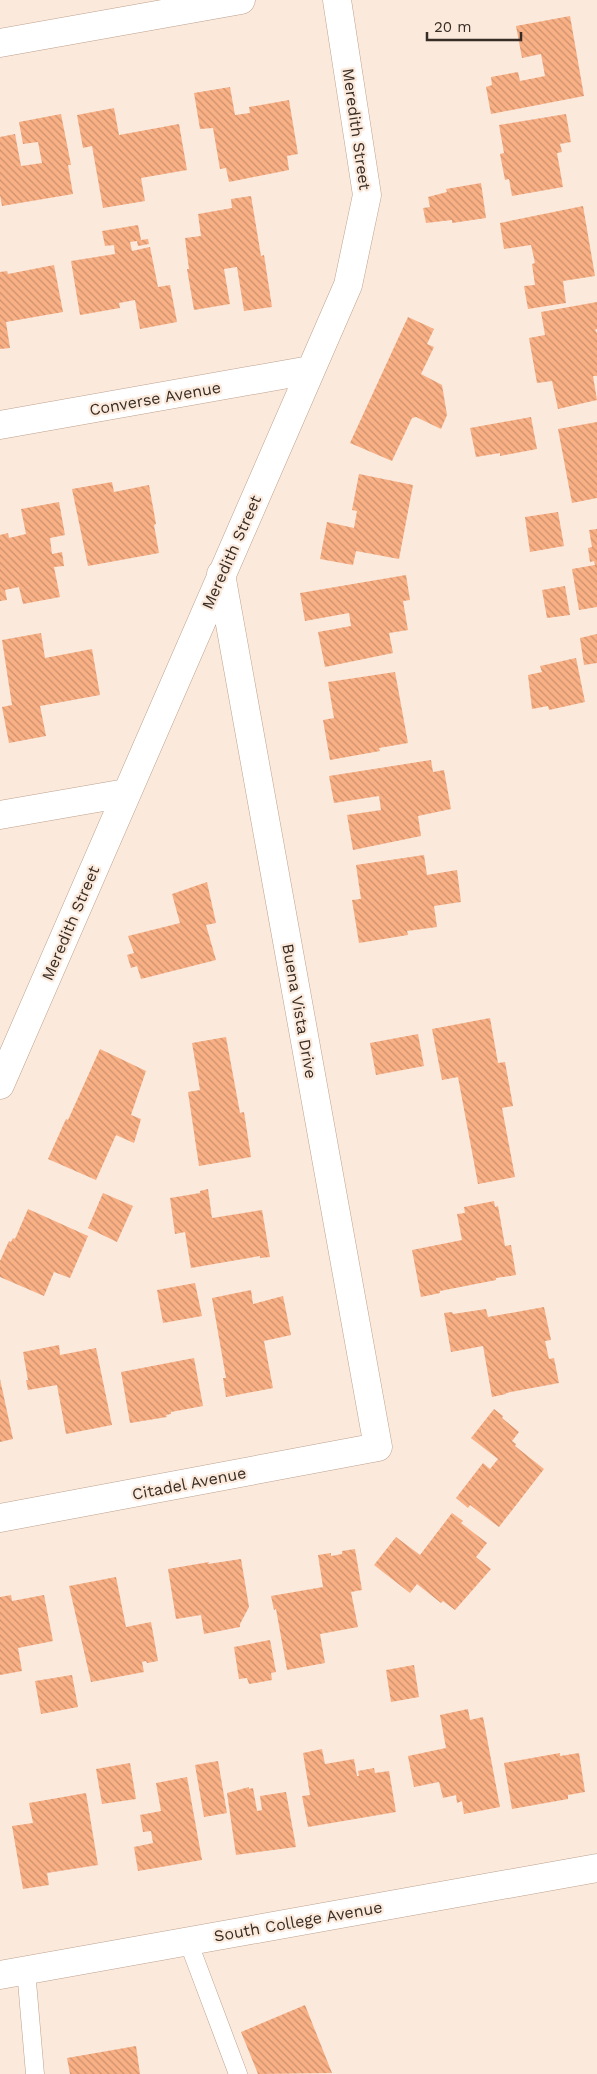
<svg xmlns="http://www.w3.org/2000/svg" width="597" height="2074" viewBox="0 0 597 2074" font-family="'Work Sans',sans-serif">
<style>
.building{fill:url(#building-back-hatch)}
.lines{fill:none;stroke-linecap:round;stroke-linejoin:round}
.lane-casing{stroke:#bda18c;stroke-width:19}
.street-casing{stroke:#bda18c;stroke-width:29}
.secondary-casing{stroke:#bda18c;stroke-width:29}
.lane{stroke:#fff;stroke-width:18}
.street{stroke:#fff;stroke-width:28}
.secondary{stroke:#fff;stroke-width:28}
.labels{text-anchor:middle;stroke-width:4.5;stroke-linejoin:round;paint-order:stroke}
.street-label{font-size:16px;fill:#382d24;stroke:#fbe9dc}
</style>
<defs>
<pattern id="building-back-hatch" width="6" height="6" patternUnits="userSpaceOnUse" patternTransform="scale(1.25)"><rect width="6" height="6" fill="#f9b085"/><path d="M-1 5l2 2M0 0l6 6M5-1l2 2" fill="none" stroke="#cb906d"/></pattern>
</defs>
<rect width="100%" height="100%" fill="#fbe9dc"/>
<!-- building -->
<path class="building" d="M570,16L584,96L491,114L486,87L492,85L491,77L518,72L520,81L545,76L541,54L522,58L516,26Z
M230,87L235,115L250,113L249,107L289,100L298,154L287,156L289,170L229,182L226,168L220,169L213,128L200,129L194,93Z
M114,108L119,135L179,124L187,170L141,178L145,201L103,208L92,146L83,148L77,115Z
M61,114L71,165H68L73,194L2,206L0,195V137L15,134L21,166L42,163L38,142L23,144L19,122Z
M566,114L571,142L560,144L562,152L557,153L563,187L512,196L509,179L505,180L500,154L504,153L499,125Z
M481,183L486,218L452,223V220L426,223L423,208L430,207L428,197L447,192L446,189Z
M251,196L261,256L264,255L272,307L244,311L237,267L224,269L230,304L194,310L187,269H189L185,238L201,236L198,214L232,208L231,199Z
M583,206L595,276L563,281L566,303L528,309L524,286L535,285L532,264L535,263L531,245L504,249L500,223Z
M138,225L141,240L148,239L149,244L138,246L137,241L130,242L132,251L150,247L158,287L170,285L177,322L140,329L135,300L119,303L120,308L80,315L71,261L115,254L114,245L105,246L102,231Z
M54,265L63,312L6,322L10,348L0,349V272L7,271L8,274Z
M597,302V329L595,330L597,333V376H593L597,400L558,409L552,381L537,383L529,338L545,335L541,312Z
M408,317L434,329L427,344L434,347L421,374L442,385L447,415L441,429L416,417L412,418L392,461L350,443Z
M531,417L537,449L500,456V453L476,457L470,428Z
M597,422V498L572,503L558,429Z
M359,474L413,485L399,559L356,551L353,565L320,559L327,522L354,528L357,511L352,510Z
M112,482L114,492L149,485L156,524L154,525L159,553L88,566L72,489Z
M59,502L65,535L50,538L52,554L62,552L64,566L54,567L60,597L23,604L19,587L5,590L7,600L0,601V535L8,533L9,538L26,534L21,509Z
M558,512L564,546L530,552L525,517Z
M597,529V607L579,610L572,569L595,565L594,561L590,562L588,548L592,547L589,530Z
M406,575L410,600L403,601L408,630L389,633L393,653L325,667L318,632L351,626L349,613L305,621L300,593Z
M565,586L570,615L547,618L542,590Z
M41,633L45,658L92,649L100,695L40,706L46,736L9,743L2,707L12,705L2,640Z
M597,634V663L584,665L580,638Z
M576,658L585,702L549,710L548,706L532,709L528,675L542,672L540,666Z
M395,672L408,743L379,748L380,751L330,760L323,720L334,718L328,682Z
M431,760L433,772L444,770L451,809L418,816L421,836L353,850L347,815L381,810L379,796L334,803L329,776Z
M424,855L427,875L457,870L461,902L434,906L437,927L407,931L408,935L359,943L352,900L361,899L356,865Z
M207,882L216,923L206,925L216,960L141,979L137,966L131,968L127,955L134,953L128,936L180,923L172,894Z
M490,1018L498,1063L505,1062L513,1106L502,1108L515,1177L478,1184L458,1077L442,1080L432,1029Z
M418,1034L424,1066L376,1075L370,1043Z
M226,1037L240,1113L244,1112L251,1157L199,1166L188,1092L200,1090L192,1043Z
M100,1049L146,1071L131,1115L141,1119L134,1143L116,1135L96,1180L48,1159L66,1119L68,1120Z
M208,1189L212,1218L262,1210L270,1257L260,1258V1256L191,1268L185,1232L175,1234L170,1198L200,1193V1191Z
M103,1193L133,1206L117,1242L88,1228Z
M494,1201L495,1207L498,1206L505,1246L511,1245L516,1275L496,1278V1280L440,1291V1293L421,1297L412,1250L462,1240L457,1214L465,1213L464,1207Z
M28,1209L88,1236L70,1278L54,1272L44,1296L0,1277V1261L9,1241L11,1242L13,1238L15,1239Z
M195,1283L202,1316L163,1323L157,1290Z
M251,1290L253,1304L283,1296L291,1335L264,1341L273,1388L226,1397L223,1378H226L212,1298Z
M544,1307L551,1340L545,1341L549,1359L554,1358L559,1383L506,1393V1394L492,1397L483,1346L451,1352L444,1313L452,1312L453,1314L486,1309L488,1317Z
M59,1345L60,1355L96,1348L112,1425L66,1434L57,1385L28,1390L26,1380H28L23,1352Z
M194,1358L203,1406L171,1412V1414L166,1415L167,1417L130,1423L121,1372Z
M0,1379L13,1439L0,1442Z
M494,1409L503,1416L502,1418L519,1432L512,1441L516,1444L515,1446L544,1469L499,1527L470,1505L468,1508L456,1498L483,1463L490,1469L498,1459L471,1438Z
M452,1513L463,1521L461,1523L487,1543L476,1557L491,1569L455,1610L443,1601L441,1603L417,1584L410,1593L374,1565L396,1537L420,1555Z
M355,1549L362,1590L351,1592L358,1627L320,1634L325,1663L287,1670L276,1609L274,1610L271,1596L323,1587L318,1555L331,1553V1556L342,1554V1551Z
M241,1559L249,1607L240,1624V1627L204,1634L201,1615L176,1619L168,1569L209,1562L208,1564Z
M116,1577L126,1627L151,1622L158,1661L147,1663L146,1661L142,1662L144,1672L91,1682L69,1586Z
M11,1595L12,1601L44,1595L53,1641L18,1648L22,1671L0,1675V1597Z
M270,1640L276,1672L271,1673L272,1680L249,1684L247,1678L239,1679L234,1647Z
M414,1665L419,1697L391,1702L386,1670Z
M72,1675L78,1707L41,1714L35,1681Z
M468,1709L470,1720L483,1717L500,1807L464,1814L462,1801L457,1803L456,1795L443,1798L439,1782L414,1787L408,1756L446,1748L440,1715Z
M322,1749L325,1764L354,1759L357,1776H359L358,1771L374,1768L375,1773L389,1771L396,1812L308,1827L302,1796L310,1795L303,1753Z
M560,1753V1756L579,1753L585,1792L568,1795V1799L512,1809L504,1763Z
M218,1761L227,1813L204,1817L195,1765Z
M130,1763L136,1799L102,1804L96,1769Z
M187,1777L202,1860L138,1871L134,1847L153,1843L151,1831L143,1832L140,1815L161,1811L156,1783Z
M249,1787V1789L253,1788L257,1811L262,1810L260,1796L286,1792L296,1847L236,1855L227,1793Z
M86,1793L98,1865L47,1873L49,1885L23,1889L12,1826L33,1823L29,1803Z
M305,2005L332,2073L258,2074L241,2032Z
M136,2046L140,2074H70L67,2058Z"/>
<g class="lines">
<!-- lane casing -->
<g class="lane-casing">
<path id="lane" d="M188,1941L238,2074
M26,1970L35,2074"/>
</g>
<!-- street casing -->
<g class="street-casing">
<path id="street" d="M0,43L241,0
M0,425L310,370
M0,815L126,793
M0,1085L348,285L367,195L337,0
M0,1518L378,1447L221,574"/>
</g>
<!-- secondary casing -->
<g class="secondary-casing">
<path id="secondary" d="M0,1975L597,1868"/>
</g>
<!-- lane -->
<use href="#lane" class="lane"/>
<!-- street -->
<use href="#street" class="street"/>
<!-- secondary -->
<use href="#secondary" class="secondary"/>
</g>
<g class="labels">
<!-- street labels -->
<g class="street-label">
<text transform="translate(357 129) rotate(82)" y="6">Meredith Street</text>
<text transform="translate(155 398) rotate(-10)" y="6">Converse Avenue</text>
<text transform="translate(231 552) rotate(-66)" y="6">Meredith Street</text>
<text transform="translate(70 923) rotate(-67)" y="6">Meredith Street</text>
<text transform="translate(300 1011) rotate(80)" y="6">Buena Vista Drive</text>
<text transform="translate(189 1483) rotate(-11)" y="6">Citadel Avenue</text>
<text transform="translate(298 1921) rotate(-10)" y="6">South College Avenue</text>
</g>
</g>
<!-- scale -->
<path d="M427 32v8h94v-8" fill="none" stroke="#382d24" stroke-width="2.5"/>
<text x="434" y="32" font-size="15" fill="#382d24" stroke="#fbe9dc" stroke-width="4" paint-order="stroke">20 m</text>
</svg>
